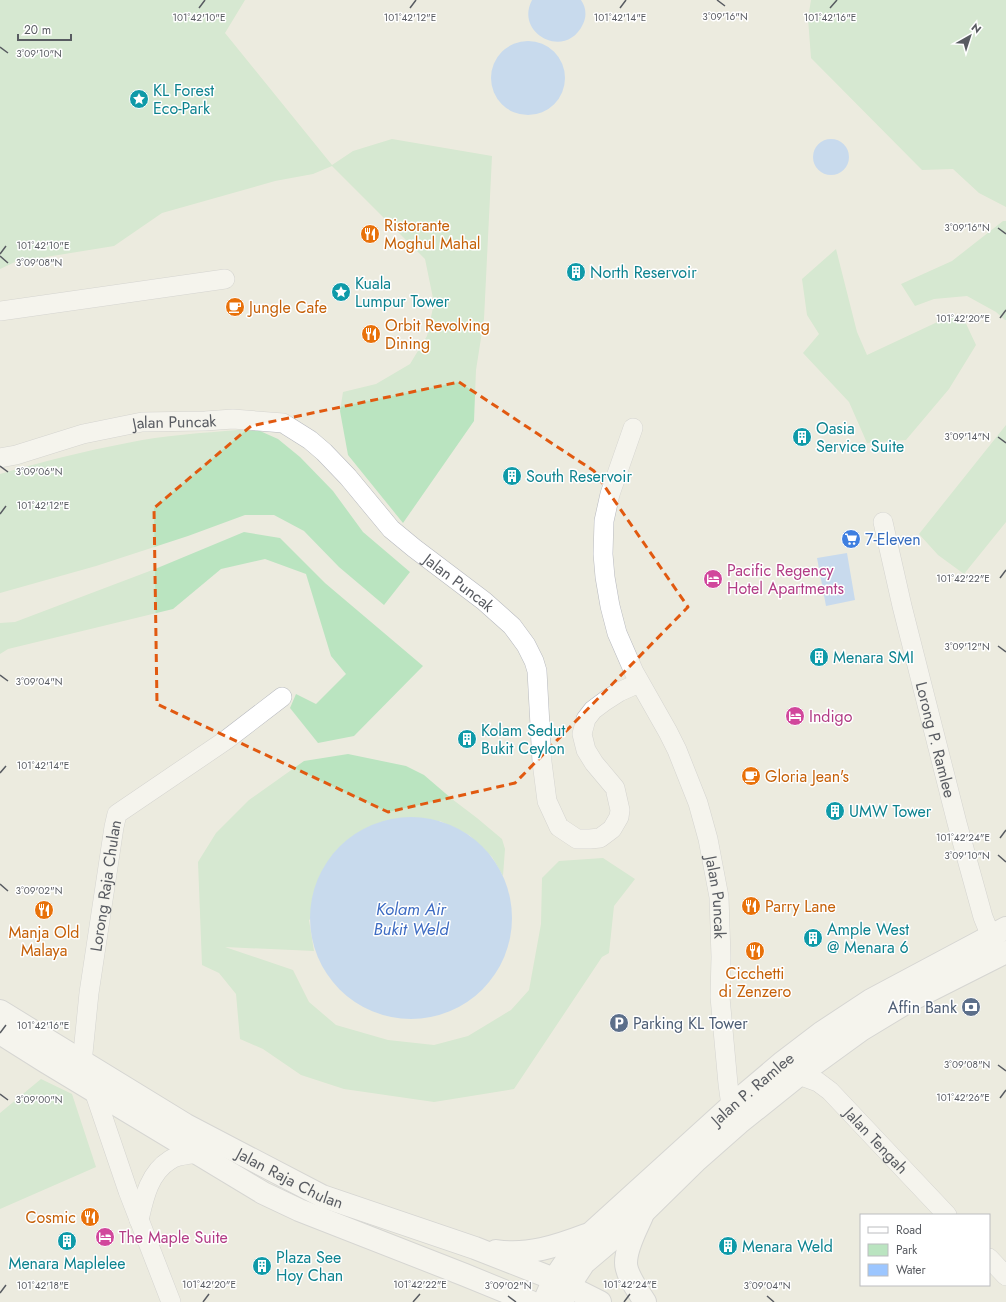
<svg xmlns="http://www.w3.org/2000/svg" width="1006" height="1302" viewBox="0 0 1006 1302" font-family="Jost,sans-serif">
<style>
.green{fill:#bae4c0}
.water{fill:#9cc6ff}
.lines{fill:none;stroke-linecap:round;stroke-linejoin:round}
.street-casing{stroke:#b7b9bf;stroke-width:20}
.secondary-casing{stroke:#babcc4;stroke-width:24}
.street{stroke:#fff;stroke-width:19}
.secondary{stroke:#fff;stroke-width:22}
.marked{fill:none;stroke:#e15910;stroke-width:3;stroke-dasharray:8 5;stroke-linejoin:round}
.ticks{fill:none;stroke:#585b61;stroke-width:1.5}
.labels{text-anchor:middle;stroke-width:3;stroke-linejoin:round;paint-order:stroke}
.culture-label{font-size:16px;fill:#0d838f;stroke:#fff;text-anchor:start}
.food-label{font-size:16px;fill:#c56008;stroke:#fff;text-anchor:start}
.street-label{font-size:16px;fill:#585b61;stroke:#fff}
.shop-label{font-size:16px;fill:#366cbe;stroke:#fff;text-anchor:start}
.hotel-label{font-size:16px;fill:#b23c85;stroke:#fff;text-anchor:start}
.service-label{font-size:16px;fill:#4e5e75;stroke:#fff;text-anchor:end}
.water-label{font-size:17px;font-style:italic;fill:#3e6cc3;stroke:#fff}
.ticks-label{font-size:10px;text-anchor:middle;fill:#585b61;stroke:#fff;stroke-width:3;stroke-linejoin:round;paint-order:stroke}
</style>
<rect width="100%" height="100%" fill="#ecebdf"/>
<!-- green -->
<path class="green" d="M0,0H245L225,33L332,165L353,151L392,139L492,156L484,319L476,370L474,421L403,523L348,455L340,411L343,392L376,384L410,364L427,336L434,303L425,259L332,166L313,174L275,181L162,213L114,246L15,262L0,269Z
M811,0H1006V207L979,193L953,169L922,170L811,58L808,18Z
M1003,221H1006V320H1005L996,312L967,296L934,299L915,306L901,284L952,261Z
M836,249L857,332L867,355L946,318L962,315L976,345L949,389L906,440L867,443L849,402L803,353L819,334L807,315L802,279Z
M1006,425V522L964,574L938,555L919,534Z
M239,430L260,431L278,439L300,457L333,491L363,532L410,572L384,605L339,567L304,531L274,515H245L188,536L96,566L0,593V474C42,462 84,451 127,443C164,435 202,433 239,430Z
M244,532L280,538L325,583L423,666L354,736L318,743L290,708L296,694L316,704L346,674L331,656L306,574L265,559L221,569L173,609L8,649L0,654V623L15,622L155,569Z
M348,754L406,766L424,775L452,799L477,818L502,839L505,849L503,876L492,857L469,835L440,821L309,920L314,951L225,947L293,970L309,1002L336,1025L388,1040L434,1045L468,1036L511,1010L529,990L541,924L542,878L559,861L603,858L635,879L614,906L609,953L602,957L514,1089L434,1102L344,1089L301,1075L263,1049L240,1039L236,994L219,973L202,965L198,862L216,833L249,800L304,761Z
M41,1079L72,1094L96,1167L0,1209V1113Z"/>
<!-- water -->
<path class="water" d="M532,0H581C586,7 587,16 583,24C566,61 514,34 532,0Z
M491 78a37 37 0 1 1 74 0a37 37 0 1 1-74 0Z
M813 157a18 18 0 1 1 36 0a18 18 0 1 1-36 0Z
M847,553L855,600L826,606L817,558Z
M310 918a101 101 0 1 1 202 0a101 101 0 1 1-202 0Z"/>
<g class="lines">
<!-- street casing -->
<g class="street-casing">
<g id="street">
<path d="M0,311L225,279"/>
<path id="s1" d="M633,428L610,494L604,521L603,554L605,577L610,606L617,633L634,672L668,732L677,750L698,803L708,839L719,897L721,957L720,997L728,1084L731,1106L736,1117"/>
<path id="s2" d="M0,458L16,455L83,434L142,422L205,421L233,419L283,423L310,440L324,452L348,477L391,529L414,548L484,601L512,626L526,645L534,661L537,671L542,762L547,801L559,827L577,839H590L600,838L612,829L619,817L620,810L615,788L594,763L586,750L582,734L586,719L593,710L605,701L619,692L639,683"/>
<path id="s3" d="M883,522L902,606L957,823L983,917L996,949"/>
<path id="s4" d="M82,1063L89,993L114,827L117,814L226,740L282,697"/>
<path id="s5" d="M799,1075L818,1082L830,1091L947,1215"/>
<path d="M94,1091L128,1191L171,1302"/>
<path d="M139,1220C144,1198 149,1173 170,1160C177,1155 188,1155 197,1153"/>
<path d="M989,1258L1006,1276"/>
</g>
</g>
<!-- secondary casing -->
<g class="secondary-casing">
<g id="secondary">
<path id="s6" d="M0,1011L186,1125L322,1196L475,1248L554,1279L600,1302"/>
<path d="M0,1033L46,1062L263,1193L299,1210L465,1275L531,1302"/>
<path d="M642,1216C636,1230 626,1247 626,1263C626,1275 639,1292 645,1302"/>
<path d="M496,1251C527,1256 557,1246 586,1235"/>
<path id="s7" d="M544,1302L554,1279L573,1251L590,1234L731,1106L783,1062L821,1033L871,1000L1006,928"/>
<path d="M562,1302L569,1286L584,1263L643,1213L697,1160L739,1123L799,1075L861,1030L909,1001L1006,952"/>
</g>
</g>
<!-- street -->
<use href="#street" class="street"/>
<!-- secondary -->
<use href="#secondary" class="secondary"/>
</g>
<!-- marked area -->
<path d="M0 0H1006V1302H0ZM459,382L594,471L688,607L515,783L388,812L157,704L154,508L251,426Z" fill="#ecebdf" fill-opacity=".55" fill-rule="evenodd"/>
<path class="marked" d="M459,382L594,471L688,607L515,783L388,812L157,704L154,508L251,426Z"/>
<!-- ticks -->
<path class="ticks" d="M717,0L725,6M199,8L205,0M410,8L416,0M620,8L626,0M830,8L837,0M0,47L8,53M998,228L1006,234M0,254L6,246M0,256L8,263M1000,318L1006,310M998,437L1006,443M0,466L8,472M0,514L6,506M1000,578L1006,570M998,646L1006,652M0,675L8,681M0,773L6,766M1000,838L1006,830M998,855L1006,862M0,884L8,891M0,1033L6,1025M998,1065L1006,1071M0,1094L8,1100M1000,1098L1006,1090M0,1293L6,1285M508,1296L516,1302M767,1296L774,1302M203,1302L209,1294M413,1302L420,1294M624,1302L630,1294"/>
<!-- icons -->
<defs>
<g id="sight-disc" transform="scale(1)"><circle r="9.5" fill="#0f9aa8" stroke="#fff"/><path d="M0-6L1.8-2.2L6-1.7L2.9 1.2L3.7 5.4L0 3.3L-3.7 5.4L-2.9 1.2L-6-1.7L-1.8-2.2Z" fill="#fff"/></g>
<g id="restaurant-disc" transform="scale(1)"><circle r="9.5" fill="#e8710a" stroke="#fff"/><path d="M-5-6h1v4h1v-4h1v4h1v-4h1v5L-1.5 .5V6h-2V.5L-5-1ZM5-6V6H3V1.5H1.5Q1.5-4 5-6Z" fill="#fff"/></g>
<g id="building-disc" transform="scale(1)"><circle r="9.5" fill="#0f9aa8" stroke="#fff"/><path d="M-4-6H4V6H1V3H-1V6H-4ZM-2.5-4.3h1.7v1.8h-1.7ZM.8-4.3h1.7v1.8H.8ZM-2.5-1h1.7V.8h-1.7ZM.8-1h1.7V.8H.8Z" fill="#fff"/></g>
<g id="cafe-disc" transform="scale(1)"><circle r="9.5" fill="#e8710a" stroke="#fff"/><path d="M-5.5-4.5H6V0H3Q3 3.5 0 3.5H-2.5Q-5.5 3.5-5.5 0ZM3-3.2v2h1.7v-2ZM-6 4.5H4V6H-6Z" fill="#fff"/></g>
<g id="supermarket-disc" transform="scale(1)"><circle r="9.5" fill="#3f7fe0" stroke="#fff"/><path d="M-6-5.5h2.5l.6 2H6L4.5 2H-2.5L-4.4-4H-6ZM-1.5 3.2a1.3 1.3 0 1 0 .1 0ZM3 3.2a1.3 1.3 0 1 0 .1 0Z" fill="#fff"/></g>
<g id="hotel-disc" transform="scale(1)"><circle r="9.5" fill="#d1479c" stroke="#fff"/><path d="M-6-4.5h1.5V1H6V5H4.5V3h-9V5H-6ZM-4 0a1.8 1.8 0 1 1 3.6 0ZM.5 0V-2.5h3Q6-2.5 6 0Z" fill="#fff"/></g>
<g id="bank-disc" transform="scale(1)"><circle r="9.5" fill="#5c6f8a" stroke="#fff"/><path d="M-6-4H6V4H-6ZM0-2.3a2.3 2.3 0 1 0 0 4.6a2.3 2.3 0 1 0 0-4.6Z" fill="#fff"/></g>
<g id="parking-disc" transform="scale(1)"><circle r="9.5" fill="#5c6f8a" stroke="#fff"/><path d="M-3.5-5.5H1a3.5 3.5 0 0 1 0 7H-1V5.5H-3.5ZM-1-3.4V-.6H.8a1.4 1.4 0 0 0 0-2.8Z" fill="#fff"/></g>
</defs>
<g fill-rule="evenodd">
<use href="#sight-disc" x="139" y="99"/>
<use href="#restaurant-disc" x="370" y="234"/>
<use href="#building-disc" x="576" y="272"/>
<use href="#sight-disc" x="341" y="292"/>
<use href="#cafe-disc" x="235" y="307"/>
<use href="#restaurant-disc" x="371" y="334"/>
<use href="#building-disc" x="802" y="437"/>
<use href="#building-disc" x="512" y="476"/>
<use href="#supermarket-disc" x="851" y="539"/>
<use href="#hotel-disc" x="713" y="579"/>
<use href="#building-disc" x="819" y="657"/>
<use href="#hotel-disc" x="795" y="716"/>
<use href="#building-disc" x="467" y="739"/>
<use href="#cafe-disc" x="751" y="776"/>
<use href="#building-disc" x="835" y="811"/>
<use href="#restaurant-disc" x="751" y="906"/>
<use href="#restaurant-disc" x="44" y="910"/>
<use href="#building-disc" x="813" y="938"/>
<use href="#restaurant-disc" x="755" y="951"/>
<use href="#bank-disc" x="971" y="1007"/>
<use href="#parking-disc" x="619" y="1023"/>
<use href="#restaurant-disc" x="90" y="1217"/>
<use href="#hotel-disc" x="105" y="1237"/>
<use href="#building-disc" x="67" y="1241"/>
<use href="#building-disc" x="728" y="1246"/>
<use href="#building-disc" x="262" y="1266"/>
</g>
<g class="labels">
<!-- culture labels -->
<g class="culture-label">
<text x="153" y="96">KL Forest<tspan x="153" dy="18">Eco-Park</tspan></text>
<text x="590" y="278">North Reservoir</text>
<text x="355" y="289">Kuala<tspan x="355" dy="18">Lumpur Tower</tspan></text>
<text x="816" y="434">Oasia<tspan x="816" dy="18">Service Suite</tspan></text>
<text x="526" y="482">South Reservoir</text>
<text x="833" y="663">Menara SMI</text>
<text x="481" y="736">Kolam Sedut<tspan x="481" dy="18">Bukit Ceylon</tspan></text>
<text x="849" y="817">UMW Tower</text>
<text x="827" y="935">Ample West<tspan x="827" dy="18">@ Menara 6</tspan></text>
<text x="742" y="1252">Menara Weld</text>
<text x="276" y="1263">Plaza See<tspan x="276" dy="18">Hoy Chan</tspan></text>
<text x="67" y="1269" text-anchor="middle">Menara Maplelee</text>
</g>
<!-- food labels -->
<g class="food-label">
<text x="384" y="231">Ristorante<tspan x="384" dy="18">Moghul Mahal</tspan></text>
<text x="249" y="313">Jungle Cafe</text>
<text x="385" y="331">Orbit Revolving<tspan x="385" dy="18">Dining</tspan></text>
<text x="765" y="782">Gloria Jean's</text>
<text x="765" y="912">Parry Lane</text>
<text x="44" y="938" text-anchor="middle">Manja Old<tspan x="44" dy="18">Malaya</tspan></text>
<text x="755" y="979" text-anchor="middle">Cicchetti<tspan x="755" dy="18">di Zenzero</tspan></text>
<text x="76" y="1223" text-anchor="end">Cosmic</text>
</g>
<!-- street labels -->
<g class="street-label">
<text dy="6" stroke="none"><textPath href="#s2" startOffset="179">Jalan Puncak</textPath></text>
<text dy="6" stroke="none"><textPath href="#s2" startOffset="527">Jalan Puncak</textPath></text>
<text dy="6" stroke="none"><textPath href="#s3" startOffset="224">Lorong P. Ramlee</textPath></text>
<text dy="6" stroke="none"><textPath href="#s4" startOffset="179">Lorong Raja Chulan</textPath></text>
<text dy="6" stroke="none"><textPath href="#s1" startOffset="496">Jalan Puncak</textPath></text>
<text dy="6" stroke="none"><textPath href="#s7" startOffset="301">Jalan P. Ramlee</textPath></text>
<text dy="6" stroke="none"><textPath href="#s5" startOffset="103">Jalan Tengah</textPath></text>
<text dy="6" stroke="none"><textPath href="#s6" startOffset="335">Jalan Raja Chulan</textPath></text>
</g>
<!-- shop labels -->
<g class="shop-label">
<text x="865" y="545">7-Eleven</text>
</g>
<!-- hotel labels -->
<g class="hotel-label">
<text x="727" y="576">Pacific Regency<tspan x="727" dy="18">Hotel Apartments</tspan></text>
<text x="809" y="722">Indigo</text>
<text x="119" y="1243">The Maple Suite</text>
</g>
<!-- service labels -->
<g class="service-label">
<text x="957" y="1013">Affin Bank</text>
<text x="633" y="1029" text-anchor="start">Parking KL Tower</text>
</g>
<!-- water labels -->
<g class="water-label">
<text x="411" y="915">Kolam Air<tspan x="411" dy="20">Bukit Weld</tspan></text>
</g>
</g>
<g class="ticks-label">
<text x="725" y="20">3°09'16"N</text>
<text x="199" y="21">101°42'10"E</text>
<text x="410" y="21">101°42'12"E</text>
<text x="620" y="21">101°42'14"E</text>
<text x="830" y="21">101°42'16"E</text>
<text x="39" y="57">3°09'10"N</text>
<text x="967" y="231">3°09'16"N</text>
<text x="43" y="249">101°42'10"E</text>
<text x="39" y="266">3°09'08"N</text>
<text x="963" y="322">101°42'20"E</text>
<text x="967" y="440">3°09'14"N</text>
<text x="39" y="475">3°09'06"N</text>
<text x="43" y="509">101°42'12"E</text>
<text x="963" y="582">101°42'22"E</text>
<text x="967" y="650">3°09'12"N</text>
<text x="39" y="685">3°09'04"N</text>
<text x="43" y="769">101°42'14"E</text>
<text x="963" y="841">101°42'24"E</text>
<text x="967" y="859">3°09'10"N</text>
<text x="39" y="894">3°09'02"N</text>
<text x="43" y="1029">101°42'16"E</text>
<text x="967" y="1068">3°09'08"N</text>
<text x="963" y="1101">101°42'26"E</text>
<text x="39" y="1103">3°09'00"N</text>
<text x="209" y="1288">101°42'20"E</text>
<text x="420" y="1288">101°42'22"E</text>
<text x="630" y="1288">101°42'24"E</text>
<text x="43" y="1289">101°42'18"E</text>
<text x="508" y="1289">3°09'02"N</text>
<text x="767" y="1289">3°09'04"N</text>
</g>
<!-- legend -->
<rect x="860" y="1214" width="130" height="72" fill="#ffffff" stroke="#bcbdc0"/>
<rect x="868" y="1227" width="20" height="6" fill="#ffffff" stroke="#bcbdc0"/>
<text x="896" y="1234" font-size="12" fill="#585b61">Road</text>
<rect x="868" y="1244" width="20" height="12" fill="#bae4c0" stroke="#bcbdc0"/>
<text x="896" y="1254" font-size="12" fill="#585b61">Park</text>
<rect x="868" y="1264" width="20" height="12" fill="#9cc6ff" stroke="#bcbdc0"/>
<text x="896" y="1274" font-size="12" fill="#585b61">Water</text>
<!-- north arrow -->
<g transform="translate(970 36) rotate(39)" stroke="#ffffff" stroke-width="3" paint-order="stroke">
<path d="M0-3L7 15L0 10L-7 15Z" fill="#585b61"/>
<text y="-6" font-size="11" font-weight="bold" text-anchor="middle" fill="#585b61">N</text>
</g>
<!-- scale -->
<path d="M18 34v6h53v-6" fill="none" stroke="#585b61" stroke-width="2"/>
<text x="24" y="34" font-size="12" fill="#585b61" stroke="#ffffff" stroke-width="3" paint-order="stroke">20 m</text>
</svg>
